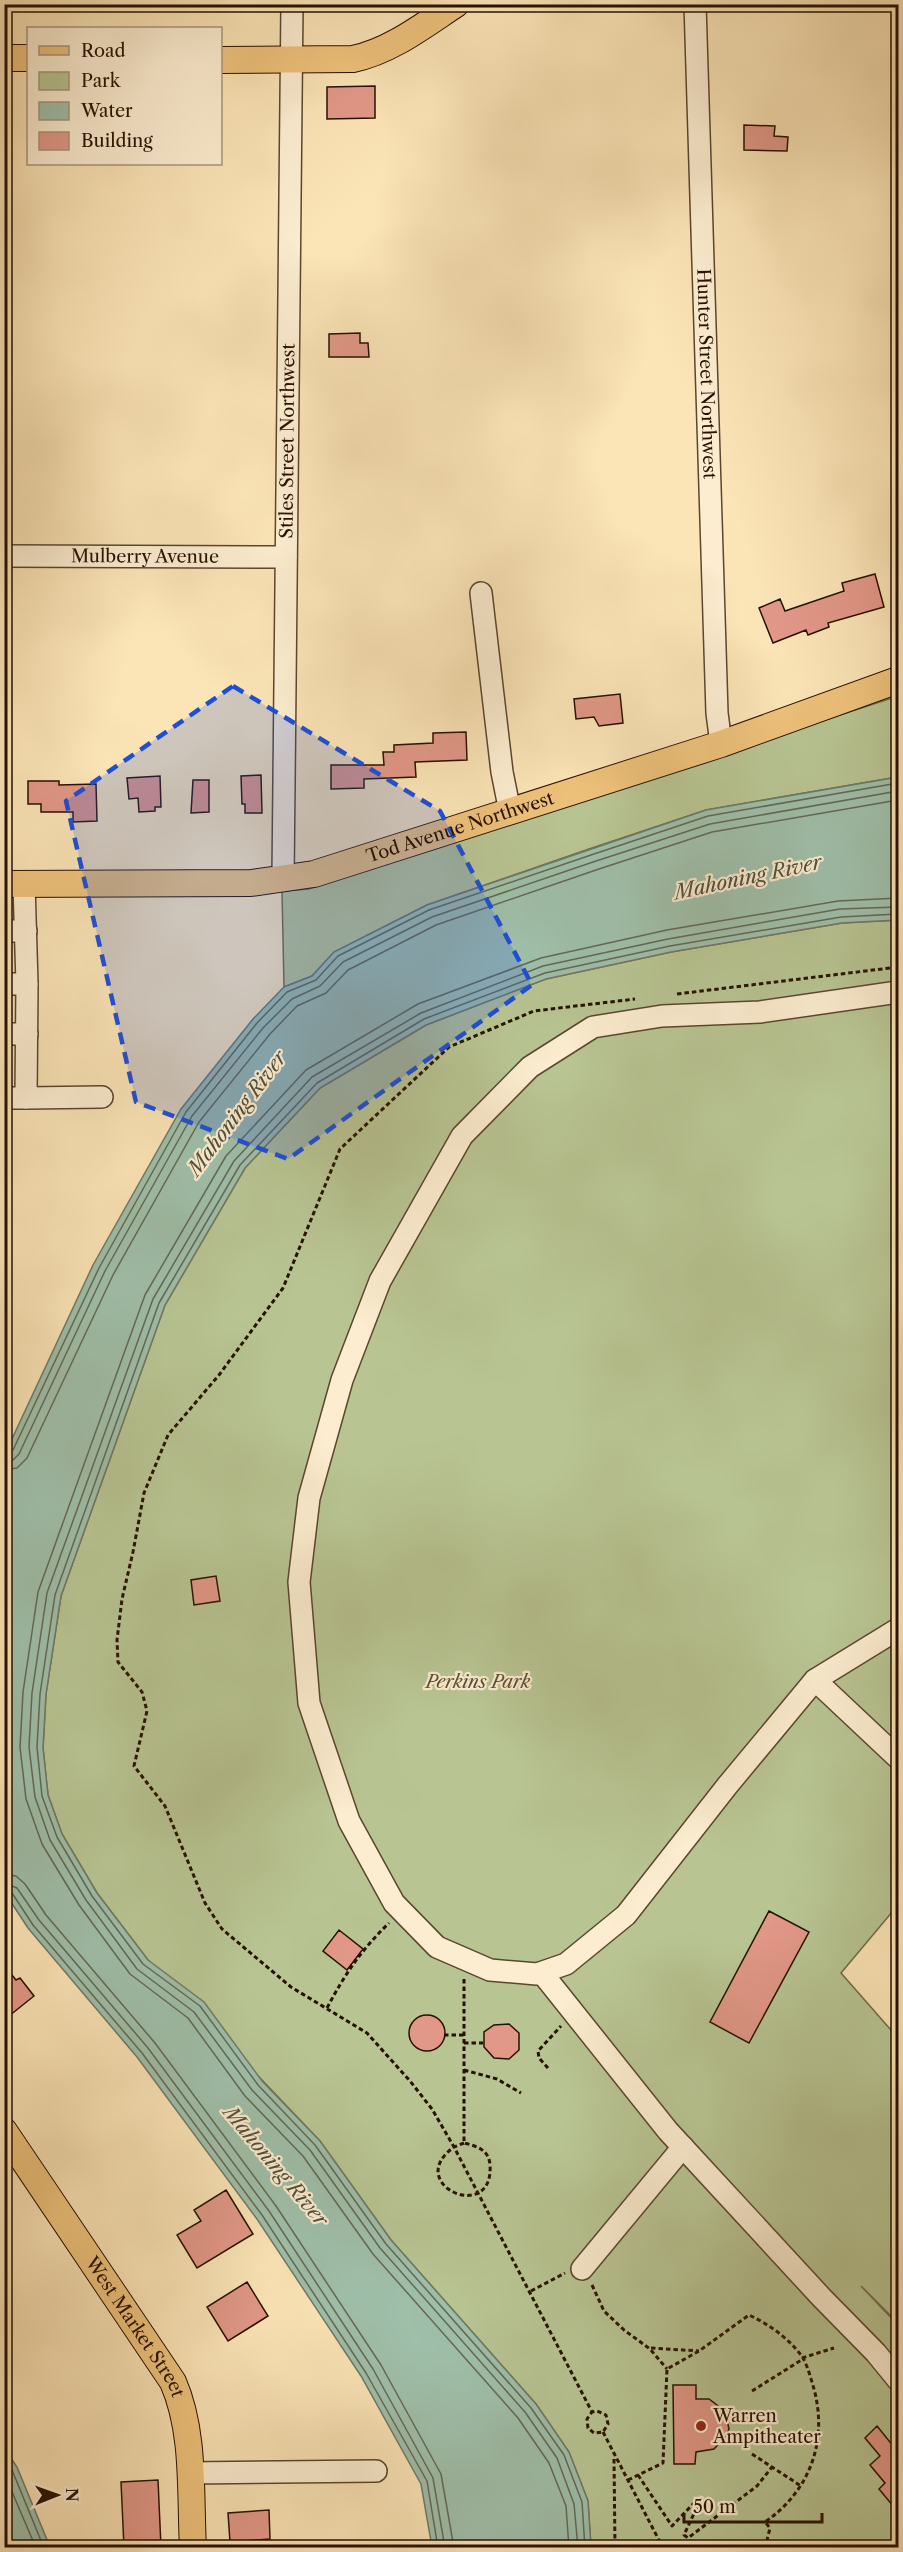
<svg xmlns="http://www.w3.org/2000/svg" width="903" height="2552" viewBox="0 0 903 2552" font-family="'Libre Caslon Text',serif">
<style>
.green{fill:#b8c593;stroke:#6f6b4a;stroke-width:1.5}
.water{fill:#9fbfaa;stroke:#6f7966;stroke-width:1.5}
.lines{fill:none;stroke-linecap:round;stroke-linejoin:round}
.shore{stroke:#626855;stroke-width:1.5}
.building{fill:#e29888;stroke:#261100;stroke-width:1.5}
.minor-casing{stroke:#5b462e;stroke-width:24}
.major-casing{stroke:#261100;stroke-width:28}
.path{stroke:#261100;stroke-width:3;stroke-dasharray:4.5 3;stroke-linecap:butt}
.minor{stroke:#fcedd0;stroke-width:21}
.major{stroke:#eec27b;stroke-width:26}
.marked{fill:#1d4ed8;fill-opacity:0.2;stroke:#1d4ed8;stroke-width:4.5;stroke-dasharray:12 8;stroke-linejoin:round}
.poi-dot{fill:#8f2418;stroke:#fcedd0;stroke-width:2}
.labels{text-anchor:middle;stroke-width:4.5;stroke-linejoin:round;paint-order:stroke}
.street-label{font-size:18px;fill:#261100;stroke:#fcedd0}
.park-label{font-size:18px;font-style:italic;fill:#595033;stroke:#fcedd0}
.poi-label{font-size:18px;fill:#261100;stroke:#fcedd0;text-anchor:start}
.water-label{font-size:20px;font-style:italic;fill:#504e3c;stroke:#fcedd0}
</style>
<rect width="100%" height="100%" fill="#fbe4b6"/>
<filter id="stains"><feTurbulence type="fractalNoise" baseFrequency=".00333" numOctaves="4"/><feColorMatrix values="0 0 0 0 .2 0 0 0 0 .09 0 0 0 0 .02 0 0 0 .5 -.17"/></filter>
<radialGradient id="worn" r=".72"><stop offset=".6" stop-color="#630" stop-opacity="0"/><stop offset="1" stop-color="#630" stop-opacity=".3"/></radialGradient>
<!-- green -->
<path class="green" d="M898,696V777L706,810L589,849L427,905L334,952L312,976L284,987L282,891L309,889Z
M898,920V1905L841,1973L898,2038V2323L861,2286L898,2325V2547H591L588,2501L569,2452L536,2404L391,2240L320,2141L148,1960L97,1893L62,1834L48,1795L43,1748L46,1694L61,1596L165,1305L245,1168L320,1088L426,1025L546,979L671,952L842,923Z"/>
<!-- water -->
<path class="water" d="M898,777V920L842,923L671,952L546,979L426,1025L320,1088L245,1168L165,1305L61,1596L46,1694L43,1748L48,1795L62,1834L97,1893L148,1960L204,2002L262,2081L320,2141L391,2240L536,2404L569,2452L588,2501L591,2547H432L421,2484L361,2376L257,2219L137,2057L28,1928L5,1893V1454L93,1265L181,1109L253,1019L284,987L312,976L334,952L427,905L706,810Z
M5,2449L17,2467L50,2547H5Z"/>
<g class="lines">
<!-- shore -->
<path class="shore" d="M4,1454L13,1450L99,1268L186,1112L257,1023L287,992L316,980L338,956L429,910L591,855L708,816L898,783
M4,1461L13,1460L19,1454L105,1271L192,1116L263,1028L292,999L320,986L343,962L432,917L593,862L710,824L898,791
M4,1470L17,1468L27,1458L113,1275L199,1122L270,1034L297,1006L326,993L348,970L436,925L596,870L712,832L898,800
M4,1874L16,1876L25,1884L46,1915L155,2043L276,2206L381,2365L441,2474L454,2548
M4,1883L17,1888L39,1920L148,2048L269,2211L373,2369L433,2478L445,2548
M4,1891L12,1893L33,1925L142,2053L262,2215L366,2373L427,2481L438,2548
M4,2460L12,2470L44,2548
M4,2473L36,2548
M569,2548L566,2506L549,2463L518,2418L373,2254L303,2156L245,2096L188,2018L130,1974L79,1905L42,1844L26,1799L20,1747L23,1692L38,1592L145,1295L226,1156L306,1070L418,1004L541,958L667,930L838,901L898,898
M578,2548L574,2504L557,2458L525,2412L380,2248L310,2150L252,2090L194,2012L137,1969L86,1900L50,1840L35,1797L29,1747L32,1693L47,1593L153,1299L234,1161L312,1077L421,1013L543,966L668,939L840,909L898,907
M585,2548L582,2502L564,2455L531,2408L386,2244L315,2145L258,2085L200,2006L143,1964L92,1896L57,1837L42,1796L37,1747L40,1694L55,1595L159,1303L240,1165L317,1083L424,1019L545,973L670,946L841,917L898,914"/>
</g>
<!-- building -->
<path class="building" d="M375,86V118L327,119V87Z
M744,125L775,126L774,136L788,137L787,151L744,150Z
M360,333V343H368L369,357H329V334Z
M875,574L884,607L828,623L829,627L808,635L806,630L773,643L759,608L780,599L785,611L844,591L842,583Z
M620,694L623,723L599,726L594,717L576,719L574,699Z
M466,732L467,760L415,762L416,777L364,779V788L331,789V765H384L383,752H394V745L433,743V733Z
M261,775L262,813H245V804H242L241,776Z
M160,776L161,807H155V811L139,812L138,798L129,799L127,778Z
M193,780H209V812L191,813Z
M28,781H59V785L96,784L97,821L73,822V812H41V804H28Z
M216,1576L220,1601L194,1605L191,1580Z
M769,1911L809,1932L749,2043L710,2022Z
M339,1930L363,1949L347,1970L323,1951Z
M4,1965L16,1980L20,1978L34,1996L4,2020Z
M409 2033a18 18 0 1 1 36 0a18 18 0 1 1-36 0Z
M509,2024L519,2033V2050L509,2059L494,2058L484,2047V2032L494,2025Z
M226,2190L253,2234L197,2268L177,2235L201,2221L194,2210Z
M247,2282L268,2316L228,2341L207,2307Z
M673,2385H696V2399H709L721,2408L726,2415L729,2429L726,2436L714,2449L696,2452L695,2464H674Z
M877,2426L898,2452V2512L879,2489L885,2483L870,2465L880,2456L865,2438Z
M158,2480L161,2547H124L121,2482Z
M269,2510L270,2539L230,2542L228,2513Z"/>
<g class="lines">
<!-- minor casing -->
<g class="minor-casing">
<g id="minor">
<path id="s1" d="M695,4L717,713L721,744"/>
<path id="s2" d="M4,556L286,557"/>
<path d="M481,593L502,772L510,812"/>
<path id="s3" d="M283,879L292,4"/>
<path d="M24,884L27,984"/>
<path d="M4,931H26"/>
<path d="M4,984H27L26,1098L102,1097"/>
<path d="M898,992L760,1012L662,1016L593,1027L530,1067L462,1136L380,1281L342,1380L309,1498L299,1582L309,1703L349,1821L394,1903L437,1947L490,1970L537,1974L566,1964L626,1915L727,1786L815,1680L898,1629"/>
<path d="M4,1034H27"/>
<path d="M4,1098H26"/>
<path d="M815,1680L898,1758"/>
<path d="M542,1973L668,2131L822,2298L876,2353L898,2380"/>
<path d="M582,2269L683,2147"/>
<path d="M189,2473L376,2471"/>
</g>
</g>
<!-- major casing -->
<g class="major-casing">
<g id="major">
<path d="M4,58H28"/>
<path d="M220,60L353,59C391,51 424,25 456,4"/>
<path id="s4" d="M4,884L251,883L314,874L721,744L898,680"/>
<path id="s5" d="M4,2131L173,2382C195,2432 190,2493 193,2548"/>
</g>
</g>
<!-- path -->
<path class="path" d="M677,994L898,967
M464,1979V2143C477,2146 489,2150 490,2165C494,2225 402,2184 454,2147L432,2109L410,2081L367,2033L291,1987L222,1929L205,1903L165,1806L134,1766L147,1711L142,1692L118,1662L117,1640L122,1599L133,1552L144,1493L168,1435L219,1375L283,1288L340,1149L449,1047L534,1011L635,999
M327,2008C345,1974 361,1950 389,1923
M444,2035H464
M464,2043H483
M548,2068L539,2058L538,2051L561,2026
M464,2070L497,2079L521,2093
M464,2143L454,2147L592,2412L597,2411L606,2415L608,2424L603,2432L594,2433L588,2428L587,2419L592,2412
M592,2285L604,2311L624,2330L650,2349L667,2369
M531,2291L565,2273
M651,2348L699,2351
M802,2358L834,2348
M752,2391L803,2359
M603,2432L663,2548
M752,2454L801,2486
M614,2459L615,2548
M638,2475L672,2526L693,2504L697,2507L684,2535L688,2538L757,2486L772,2467
M628,2480L663,2463L667,2369L699,2351L749,2315C770,2325 790,2339 803,2358C808,2367 811,2379 814,2389C828,2441 810,2491 765,2522L770,2528L765,2548"/>
<!-- minor -->
<use href="#minor" class="minor"/>
<!-- major -->
<use href="#major" class="major"/>
</g>
<!-- marked area -->
<path class="marked" d="M233,686L440,811L532,985L288,1159L136,1102L66,801Z"/>
<!-- markers -->
<circle class="poi-dot" cx="701" cy="2426" r="6"/>
<g class="labels">
<!-- street labels -->
<g class="street-label">
<text dy="6" stroke="none"><textPath href="#s1" startOffset="370">Hunter Street Northwest</textPath></text>
<text dy="6" stroke="none"><textPath href="#s3" startOffset="438">Stiles Street Northwest</textPath></text>
<text dy="6" stroke="none"><textPath href="#s2" startOffset="141">Mulberry Avenue</textPath></text>
<text dy="6" stroke="none"><textPath href="#s4" startOffset="464">Tod Avenue Northwest</textPath></text>
<text dy="6" stroke="none"><textPath href="#s5" startOffset="236">West Market Street</textPath></text>
</g>
<!-- park labels -->
<g class="park-label">
<text x="478" y="1688">Perkins Park</text>
</g>
<!-- poi labels -->
<g class="poi-label">
<text x="713" y="2422">Warren<tspan x="713" dy="21">Ampitheater</tspan></text>
</g>
<!-- water labels -->
<g class="water-label">
<text transform="translate(748 877) rotate(-12)" y="7">Mahoning River</text>
<text transform="translate(237 1113) rotate(-53)" y="7">Mahoning River</text>
<text transform="translate(276 2166) rotate(50)" y="7">Mahoning River</text>
</g>
</g>
<!-- margin -->
<rect width="903" height="2552" fill="none" stroke="#fbe4b6" stroke-width="24"/>
<rect x="6" y="6" width="891" height="2540" fill="none" stroke="#261100" stroke-width="3"/>
<rect x="12" y="12" width="879" height="2528" fill="none" stroke="#261100" stroke-width="1.5"/>
<!-- legend -->
<rect x="27" y="27" width="195" height="138" fill="#fcedd0" stroke="#a6957d" stroke-width="1.5"/>
<rect x="39" y="46" width="30" height="9" fill="#eec27b" stroke="#a6957d" stroke-width="1.5"/>
<text x="81" y="57" font-size="18" fill="#261100">Road</text>
<rect x="39" y="72" width="30" height="18" fill="#b8c593" stroke="#a6957d" stroke-width="1.5"/>
<text x="81" y="87" font-size="18" fill="#261100">Park</text>
<rect x="39" y="102" width="30" height="18" fill="#9fbfaa" stroke="#a6957d" stroke-width="1.5"/>
<text x="81" y="117" font-size="18" fill="#261100">Water</text>
<rect x="39" y="132" width="30" height="18" fill="#e29888" stroke="#a6957d" stroke-width="1.5"/>
<text x="81" y="147" font-size="18" fill="#261100">Building</text>
<!-- north arrow -->
<g transform="translate(57 2495) rotate(89)" stroke="#fcedd0" stroke-width="4.5" paint-order="stroke">
<path d="M0-4.5L10 22L0 15L-10 22Z" fill="#261100"/>
<text y="-9" font-size="16" font-weight="bold" text-anchor="middle" fill="#261100">N</text>
</g>
<!-- scale -->
<path d="M684 2513v9h138v-9" fill="none" stroke="#261100" stroke-width="3"/>
<text x="693" y="2513" font-size="18" fill="#261100" stroke="#fcedd0" stroke-width="4.5" paint-order="stroke">50 m</text>
<rect width="100%" height="100%" filter="url(#stains)"/>
<rect width="100%" height="100%" fill="url(#worn)"/>
</svg>
